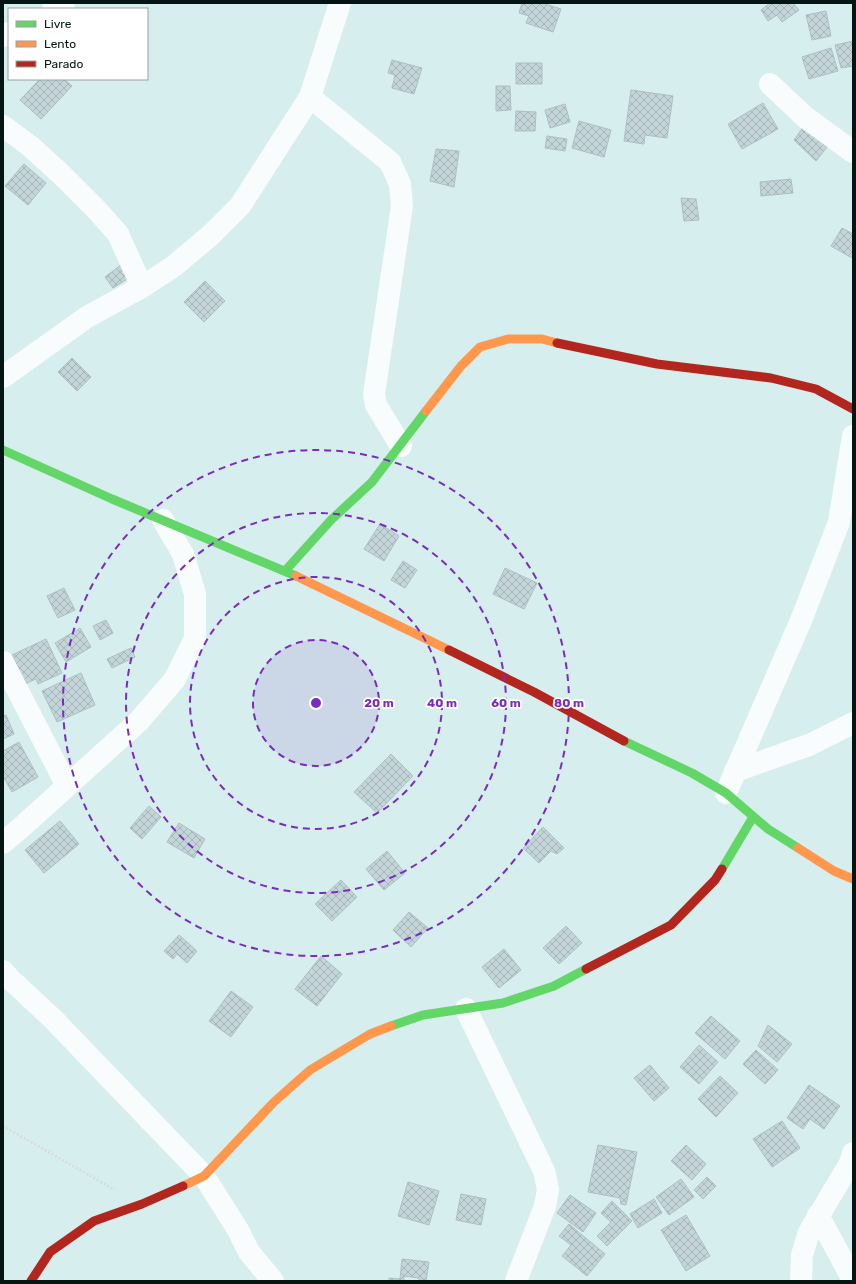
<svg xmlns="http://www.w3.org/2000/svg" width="856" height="1284" viewBox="0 0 856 1284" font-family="Rubik,sans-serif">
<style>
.building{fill:url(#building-cross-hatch);stroke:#adbfc2}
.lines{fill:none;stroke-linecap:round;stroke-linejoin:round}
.path{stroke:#d6dddd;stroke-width:2.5;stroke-dasharray:2 2;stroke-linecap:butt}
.street{stroke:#f9fcfc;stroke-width:22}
.fast{stroke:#63d668;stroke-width:9}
.slow{stroke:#ff974d;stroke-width:9}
.jam{stroke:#b3261e;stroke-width:9}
.ring{fill:none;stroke:#7b2cbf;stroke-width:2;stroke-dasharray:7 5}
.centre{fill:#7b2cbf;stroke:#fff;stroke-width:2}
.ring-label{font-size:12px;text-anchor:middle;font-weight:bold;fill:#7b2cbf;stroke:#fff;stroke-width:3.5;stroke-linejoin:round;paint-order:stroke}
</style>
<defs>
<pattern id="building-cross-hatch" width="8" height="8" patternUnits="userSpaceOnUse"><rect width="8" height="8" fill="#c3d5d8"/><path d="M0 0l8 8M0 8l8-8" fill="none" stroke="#a6b6b8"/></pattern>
</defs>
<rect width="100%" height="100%" fill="#d6eeed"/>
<!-- building -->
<path class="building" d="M522,3H542L561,9L553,32L526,23L529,16L519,13Z
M770,3H793L799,10L782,22L777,15L768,21L761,10Z
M826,11L831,36L812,40L806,15Z
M853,41V66L841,68L835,45Z
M831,48L838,71L809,79L802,57Z
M392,60L422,68L414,94L392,88L395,75L388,73Z
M516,63H542V84H516Z
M40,79H64L72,86L41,119L20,100Z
M496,86H510L511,110L496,111Z
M631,90L673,96L667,138L645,135L644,144L624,141Z
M763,103L778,129L742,149L728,124Z
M565,104L570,122L550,128L545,110Z
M516,111L536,112L535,131H515Z
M579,121L611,130L604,157L572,148Z
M804,126L827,147L816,161L794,140Z
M547,136L567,139L565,151L545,148Z
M436,149L459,151L454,187L430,181Z
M24,164L46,183L28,205L5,186Z
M791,179L793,193L761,196L760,182Z
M681,198L696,199L699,220L684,221Z
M842,228L853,234L852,258L831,246Z
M121,265L130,277L113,288L105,277Z
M205,281L225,301L204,322L184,302Z
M72,358L91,377L77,391L58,372Z
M380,524L399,536L384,561L364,549Z
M403,561L417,570L405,588L391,580Z
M505,568L537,583L524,609L493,594Z
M64,588L75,610L58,618L47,596Z
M106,620L113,633L100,640L93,626Z
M80,628L91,647L66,662L55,643Z
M46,639L62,673L38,684L36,679L25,684L12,655Z
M131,648L135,657L112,668L107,659Z
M81,673L95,705L57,722L42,691Z
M6,715L14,734L3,739V716Z
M19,742L38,777L12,792L3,776V751Z
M391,754L413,776L377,813L354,792Z
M149,806L161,817L142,839L130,828Z
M60,821L79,844L44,873L25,850Z
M179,823L205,839L194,858L167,842Z
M543,827L564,848L557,854L551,851L539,863L523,848Z
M387,851L405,873L384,890L366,869Z
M341,880L357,897L332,921L315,904Z
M409,912L428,928L411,947L393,930Z
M566,926L582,943L559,964L543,948Z
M179,935L197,951L187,963L177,954L173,959L164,951Z
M504,949L521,970L499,988L482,967Z
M321,956L342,974L317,1006L295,989Z
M231,991L253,1007L231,1037L209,1021Z
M711,1016L740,1041L725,1059L695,1033Z
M768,1025L792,1044L777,1062L758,1046Z
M699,1045L718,1062L699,1084L680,1067Z
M756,1050L778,1070L765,1084L743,1064Z
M650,1065L669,1088L654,1101L634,1078Z
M720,1076L738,1093L716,1117L698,1099Z
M809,1085L840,1106L824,1129L810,1119L803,1129L787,1118Z
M782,1121L800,1148L772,1167L753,1139Z
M598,1145L637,1152L626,1205L621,1204L620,1198L588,1192Z
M686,1145L706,1164L692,1180L671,1161Z
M707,1177L716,1186L703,1199L694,1190Z
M681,1179L694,1197L669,1215L656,1197Z
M408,1182L439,1191L429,1225L398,1216Z
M461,1194L486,1199L481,1225L456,1220Z
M570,1195L596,1213L583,1232L557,1213Z
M654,1199L662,1213L638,1228L630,1214Z
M612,1201L632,1221L607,1246L597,1236L611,1222L601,1213Z
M686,1215L710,1256L686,1271L661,1230Z
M569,1224L605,1254L587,1276L562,1256L571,1245L559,1236Z
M402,1259L429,1262L426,1281H419V1278L404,1276V1281H389V1278L400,1279Z"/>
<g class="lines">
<!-- path -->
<path class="path" d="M3,1126L115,1190"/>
<!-- street -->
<path class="street" d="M53,9L64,3
M3,36L9,33
M770,84L805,117L853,152
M310,97L390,162L400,184L402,206L374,394L376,405L401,446
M3,126L30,146L63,176L96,209L118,234L142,287
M3,377L87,317L142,287L174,266L212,234L240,206L310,97L340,3
M3,662L67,786
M735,771L809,745L853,723
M726,793L802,618L839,522L853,436
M3,843L24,825L139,721L175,679L195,638V594L183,554L163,520
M3,971L9,978L53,1019L204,1176L238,1230L249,1252L273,1281
M466,1009L544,1171L548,1189L545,1206L516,1281
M818,1215L853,1280
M801,1281L802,1255L809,1232L850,1163L853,1153"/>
<!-- fast -->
<path class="fast" d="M3,450L112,499L296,576
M285,571L331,520L372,482L426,411
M624,741L692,773L726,793L768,829L798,848
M722,869L753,817
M391,1026L423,1015L503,1003L554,986L586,969"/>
<!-- slow -->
<path class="slow" d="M426,411L461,366L480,347L508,339H542L557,343
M296,576L449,650
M798,848L834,871L853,879
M183,1186L204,1176L274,1102L310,1070L370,1034L391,1026"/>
<!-- jam -->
<path class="jam" d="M557,343L657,364L771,378L816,389L853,409
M449,650L534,692L624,741
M586,969L671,925L715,880L722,869
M31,1281L50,1252L94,1221L142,1204L183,1186"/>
</g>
<!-- distance rings -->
<circle cx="316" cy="703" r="63" fill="#7b2cbf" fill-opacity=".12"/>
<g class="ring">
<circle cx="316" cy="703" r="63"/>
<circle cx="316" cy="703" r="126"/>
<circle cx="316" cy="703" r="190"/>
<circle cx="316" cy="703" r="253"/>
</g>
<circle cx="316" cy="703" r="6" class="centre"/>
<g class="ring-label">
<text x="379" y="707">20 m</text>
<text x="442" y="707">40 m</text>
<text x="506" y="707">60 m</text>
<text x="569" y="707">80 m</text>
</g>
<!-- border -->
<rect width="856" height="1284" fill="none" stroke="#041514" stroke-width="8"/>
<!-- legend -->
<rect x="8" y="8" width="140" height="72" fill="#ffffff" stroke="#9ba1a1"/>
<rect x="16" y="21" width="20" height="6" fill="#63d668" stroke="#9ba1a1"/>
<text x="44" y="28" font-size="12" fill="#041514">Livre</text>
<rect x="16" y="41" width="20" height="6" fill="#ff974d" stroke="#9ba1a1"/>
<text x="44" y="48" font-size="12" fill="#041514">Lento</text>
<rect x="16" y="61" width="20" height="6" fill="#b3261e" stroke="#9ba1a1"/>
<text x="44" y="68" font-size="12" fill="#041514">Parado</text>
</svg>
